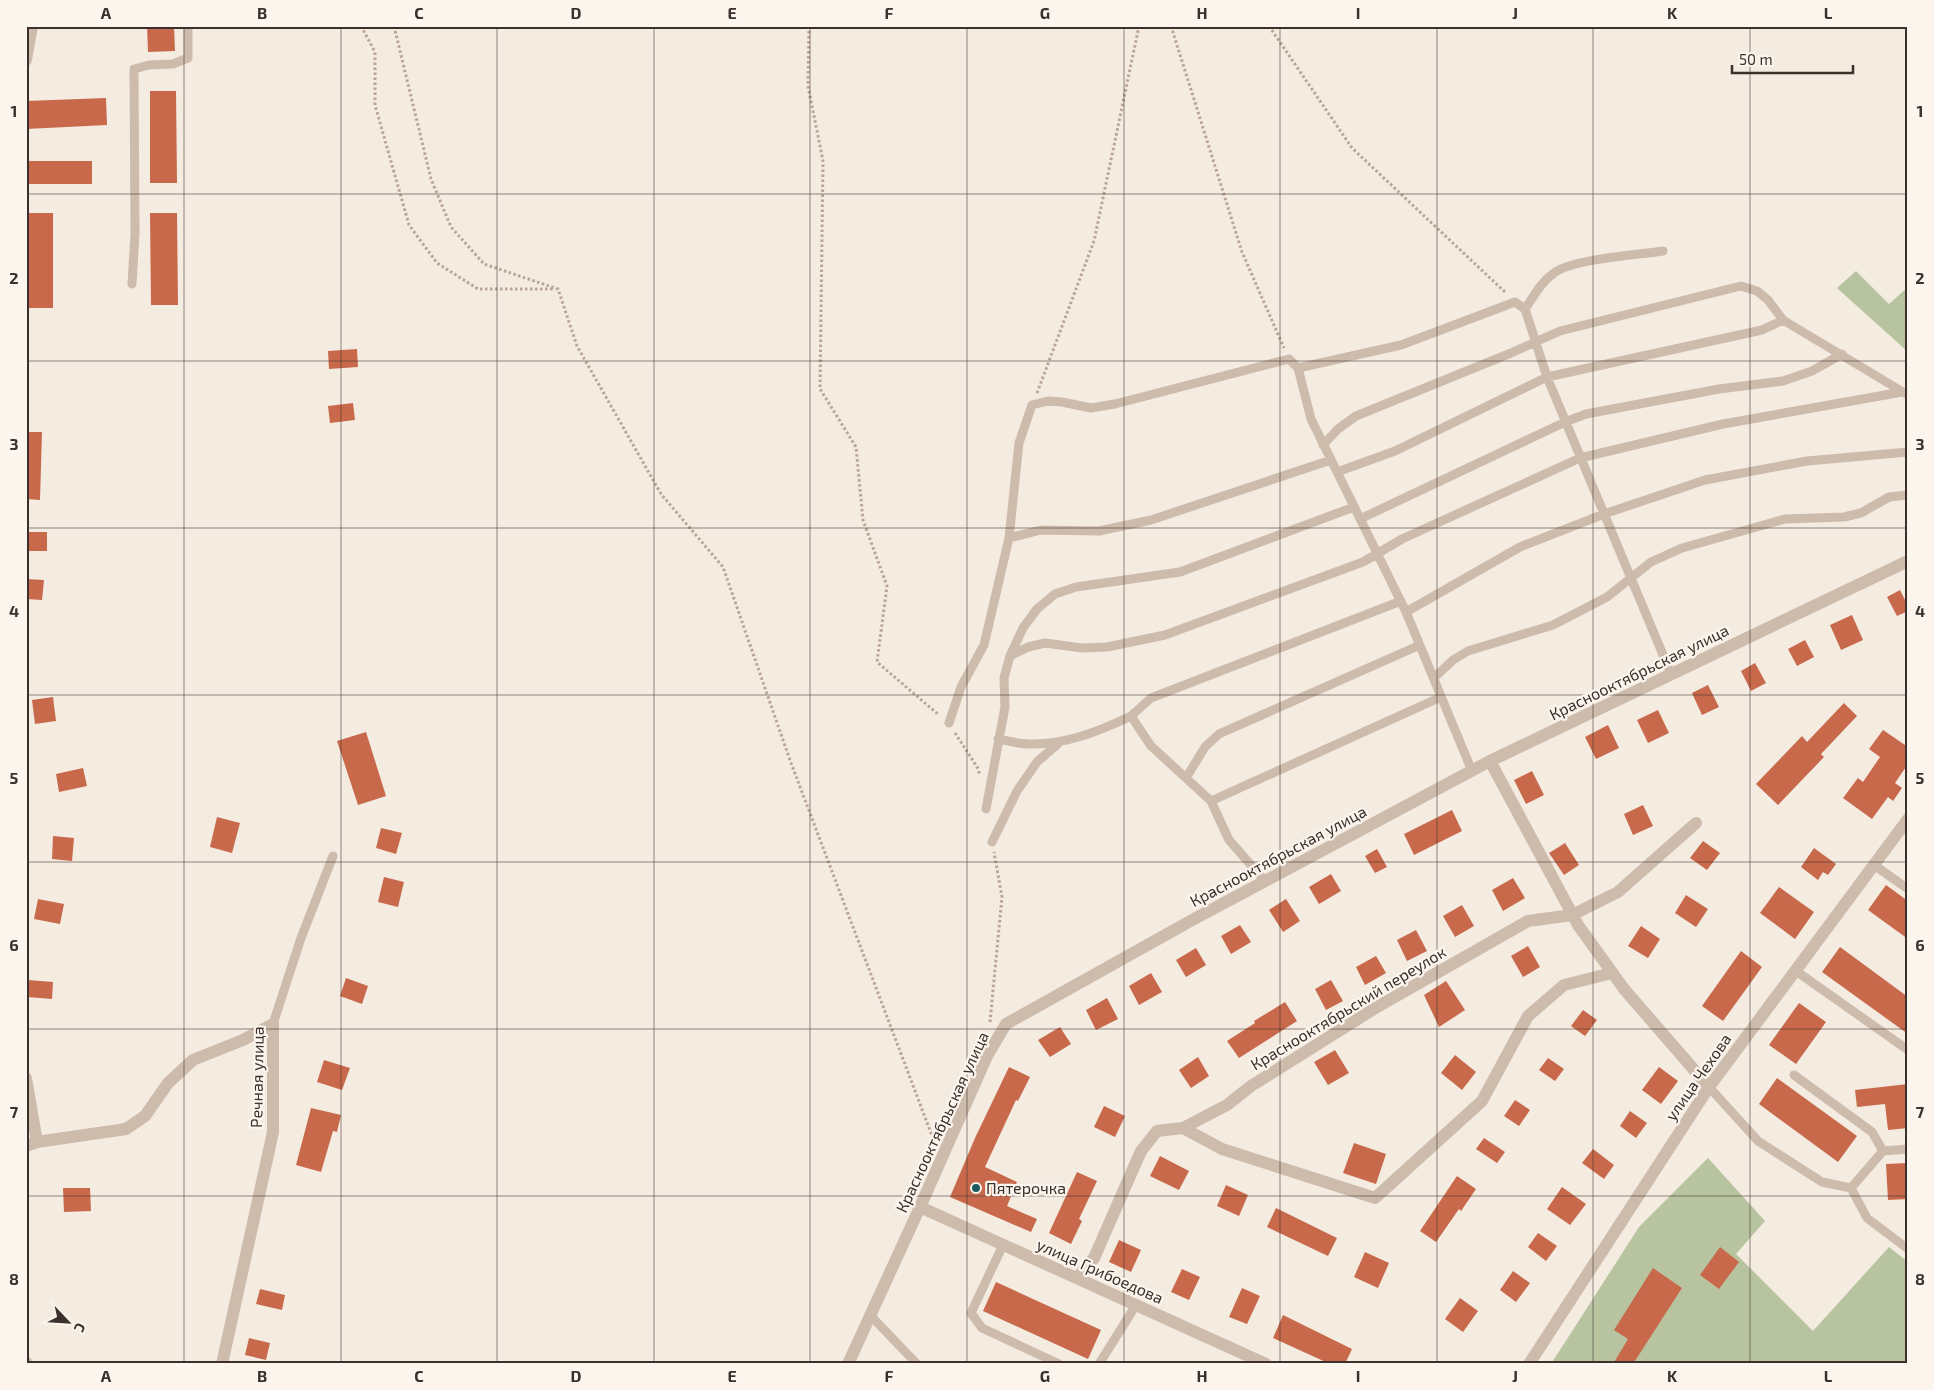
<svg xmlns="http://www.w3.org/2000/svg" width="1934" height="1390" viewBox="0 0 1934 1390" font-family="'Exo 2',sans-serif">
<style>
.green{fill:#b8c4a0}
.building{fill:#c8694b}
.lines{fill:none;stroke-linecap:round;stroke-linejoin:round}
.path{stroke:#b9a596;stroke-width:3;stroke-dasharray:2.5 2.5;stroke-linecap:butt}
.service{stroke:#cdbbac;stroke-width:9}
.minor{stroke:#cdbbac;stroke-width:12}
.tertiary{stroke:#cdbbac;stroke-width:12}
.grid{fill:none;stroke:#3b302b;stroke-width:1;stroke-opacity:0.55}
.poi-dot{fill:#1f5a5e;stroke:#fbf5ee;stroke-width:2}
.labels{text-anchor:middle;stroke-width:4.5;stroke-linejoin:round;paint-order:stroke}
.street-label{font-size:16px;fill:#3b302b;stroke:#fbf5ee}
.poi-label{font-size:16px;fill:#3b302b;stroke:#fbf5ee;text-anchor:start}
.neatline{fill:none;stroke:#3b302b;stroke-width:2}
.grid-label{font-size:16px;text-anchor:middle;font-weight:bold;fill:#3b302b}
</style>
<rect width="100%" height="100%" fill="#f4ebe1"/>
<!-- green -->
<path class="green" d="M1856,271L1889,304L1908,287V352L1837,288Z
M1708,1158L1765,1221L1736,1254L1813,1331L1889,1247L1908,1262V1364H1551L1639,1227Z"/>
<!-- building -->
<path class="building" d="M147,26H174L175,51L148,52Z
M150,91H176L177,183H150Z
M106,98L107,125L26,129V101Z
M26,161H92V184H26Z
M28,213H53V308H27Z
M150,213H177L178,305H151Z
M357,349L358,367L329,369L328,351Z
M353,403L355,420L330,423L328,406Z
M26,432H42L40,500L26,499Z
M26,532H47V551H26Z
M26,579L44,580L42,600L26,599Z
M1900,590L1908,606V611L1897,616L1887,597Z
M1852,615L1863,640L1841,650L1830,625Z
M1805,640L1814,657L1797,666L1788,649Z
M1755,663L1766,683L1751,691L1741,671Z
M1708,685L1719,707L1702,715L1692,693Z
M53,697L56,721L35,724L32,700Z
M1844,703L1857,716L1821,754L1824,757L1778,805L1756,784L1802,736L1807,742Z
M1658,710L1669,733L1648,743L1637,720Z
M1608,725L1619,748L1596,759L1585,737Z
M1883,730L1908,747V764L1895,783L1902,788L1893,801L1888,797L1872,819L1843,798L1858,778L1863,782L1880,757L1869,749Z
M366,732L386,796L358,805L337,741Z
M83,768L87,786L59,792L56,774Z
M1532,771L1544,795L1526,804L1514,780Z
M1643,805L1653,826L1633,835L1624,814Z
M1452,810L1462,831L1414,855L1404,834Z
M217,817L240,823L232,853L210,847Z
M381,828L402,833L396,854L376,848Z
M53,836L74,838L72,861L52,859Z
M1703,841L1720,853L1707,870L1690,858Z
M1565,843L1579,865L1564,875L1549,853Z
M1814,848L1836,864L1828,875L1823,872L1818,880L1801,867Z
M1377,849L1387,867L1375,873L1365,856Z
M1331,874L1341,891L1319,904L1309,887Z
M384,877L404,882L398,907L378,902Z
M1513,878L1525,898L1503,911L1492,890Z
M1886,885L1908,901V939L1868,910Z
M1779,887L1814,912L1795,939L1760,913Z
M1686,895L1708,909L1696,927L1675,913Z
M38,899L64,904L60,924L34,919Z
M1286,899L1300,921L1283,932L1269,910Z
M1462,905L1474,926L1455,937L1443,916Z
M1240,925L1251,942L1231,954L1221,936Z
M1641,926L1660,939L1648,958L1628,946Z
M1416,930L1427,951L1407,961L1397,940Z
M1528,946L1540,967L1523,977L1511,956Z
M1840,947L1908,997V1034L1822,972Z
M1196,948L1206,965L1186,977L1176,960Z
M1741,951L1762,967L1723,1021L1702,1006Z
M1376,956L1386,973L1365,985L1356,967Z
M1151,973L1162,992L1139,1005L1129,986Z
M346,978L368,986L362,1004L340,996Z
M28,980L53,982L52,999L27,997Z
M1331,980L1343,1001L1326,1010L1315,989Z
M1446,981L1465,1010L1439,1027L1424,995Z
M1107,998L1118,1019L1096,1030L1086,1010Z
M1285,1002L1297,1021L1239,1058L1227,1041L1255,1023L1254,1021Z
M1799,1003L1826,1022L1796,1064L1769,1045Z
M1583,1010L1597,1020L1585,1036L1571,1026Z
M1060,1027L1071,1044L1050,1057L1038,1040Z
M1335,1050L1349,1073L1328,1085L1314,1062Z
M1455,1055L1476,1072L1462,1090L1441,1073Z
M1198,1057L1209,1076L1191,1088L1179,1070Z
M1548,1058L1564,1069L1555,1081L1539,1070Z
M324,1060L350,1068L342,1090L317,1082Z
M1009,1067L1030,1077L1018,1101L1016,1100L985,1167L1017,1182L1007,1206L1037,1219L1031,1232L950,1197L975,1138Z
M1659,1067L1678,1081L1661,1104L1642,1090Z
M1777,1078L1857,1136L1838,1162L1759,1104Z
M1908,1084V1128L1888,1130L1885,1104L1857,1107L1855,1090Z
M1515,1100L1530,1110L1519,1126L1504,1116Z
M1104,1106L1125,1116L1115,1137L1094,1127Z
M311,1108L341,1115L337,1132L333,1131L321,1172L296,1165Z
M1630,1111L1647,1123L1636,1138L1620,1126Z
M1484,1138L1505,1152L1497,1163L1476,1149Z
M1354,1143L1386,1154L1376,1184L1343,1173Z
M1593,1149L1614,1165L1604,1179L1582,1163Z
M1160,1156L1189,1171L1179,1190L1150,1176Z
M1908,1163V1199L1888,1200L1886,1164Z
M1077,1172L1097,1181L1079,1219L1082,1221L1071,1244L1049,1233Z
M1457,1176L1476,1189L1461,1211L1459,1209L1436,1242L1420,1231Z
M1226,1185L1248,1195L1239,1216L1217,1206Z
M1562,1187L1586,1204L1570,1225L1547,1209Z
M63,1188H90L91,1211L64,1212Z
M1276,1208L1337,1238L1328,1256L1267,1227Z
M1538,1233L1557,1246L1546,1261L1528,1247Z
M1119,1240L1141,1250L1131,1272L1109,1262Z
M1720,1247L1739,1262L1719,1289L1700,1275Z
M1365,1252L1389,1263L1378,1288L1354,1277Z
M1653,1268L1682,1288L1633,1364H1613L1628,1339L1614,1330Z
M1182,1269L1200,1277L1189,1300L1171,1292Z
M1513,1271L1530,1283L1516,1302L1500,1290Z
M996,1282L1101,1330L1088,1359L983,1311Z
M1242,1288L1260,1296L1247,1324L1229,1317Z
M260,1289L285,1295L282,1310L256,1304Z
M1460,1298L1478,1311L1463,1332L1445,1319Z
M1283,1315L1352,1349L1345,1364H1330L1273,1338Z
M249,1338L270,1343L266,1360L245,1355Z"/>
<g class="lines">
<!-- path -->
<path class="path" d="M361,26L375,52V105L409,225L437,263L478,289H555
M394,26L431,179L451,227L484,264L558,289L577,346L661,494L723,567L791,763L934,1141
M809,26L808,86L823,161L820,389L856,447L863,520L887,586L877,662L939,715
M1171,26L1242,252L1284,348
M1269,26L1352,148L1506,293
M1037,393L1094,241L1139,26
M955,733L979,770V774
M990,1022L1002,897L994,852"/>
<!-- service -->
<path class="service" d="M132,284L135,233L134,69L149,65L173,64L188,58V26
M1525,309C1534,296 1541,282 1554,273C1572,259 1637,255 1663,251
M1323,445L1338,429L1356,416L1511,353L1560,331L1741,286L1757,291L1768,300L1783,320L1908,395
M1337,472L1395,451L1547,377L1762,330L1783,320
M1360,519L1565,422L1586,414L1719,389L1783,381L1812,371L1842,354
M1009,538L1019,443L1032,405L1048,401L1062,402L1091,408L1115,404L1289,359L1298,368
M1406,612L1520,547L1604,514L1705,480L1807,461L1908,452
M1010,656L1023,628L1037,609L1055,594L1076,587L1180,572L1354,507
M1434,678L1453,660L1468,651L1553,625L1607,597L1651,562L1682,548L1785,519L1844,517L1861,513L1889,497L1908,495
M949,723L961,687L984,645L1009,538L1041,530L1099,531L1151,520L1331,460
M998,739C1008,741 1019,744 1029,744C1065,745 1100,731 1131,716
M1472,771L1406,612L1311,419L1298,368L1401,345L1515,302L1525,309L1547,377L1671,674
M1186,778L1205,747L1219,734L1420,645
M1211,801L1441,697
M986,809L1005,707L1004,678L1010,656L1028,647L1045,643L1082,648L1107,647L1165,635L1363,562L1402,539L1580,458L1723,424L1902,392
M992,842L1017,791L1037,762L1061,741
M1874,865L1908,889
M1265,881L1229,840L1211,801L1151,746L1131,716L1151,698L1401,601
M1796,971L1908,1050
M273,1024L301,938L333,856
M1794,1075L1872,1132L1883,1151
M1709,1087L1758,1141L1822,1182L1851,1188L1867,1218L1908,1249
M1851,1188L1883,1151L1908,1149
M1003,1245L971,1313L982,1328L1059,1364
M870,1315L917,1364
M1099,1364L1136,1305"/>
<!-- minor -->
<path class="minor" d="M26,60L32,26
M1490,761L1578,925L1624,989L1709,1087
M26,1078L37,1142
M1183,1128L1222,1149L1375,1198L1482,1101L1528,1016L1564,985L1612,973
M26,1146L37,1142L126,1129L145,1116L168,1083L193,1060L243,1040L273,1024V1132L222,1364
M920,1207L1266,1364
M1077,1278L1094,1258L1141,1151L1157,1131L1183,1128L1227,1105L1251,1086L1377,1007L1528,921L1572,915L1618,892L1696,823
M1529,1364L1709,1087L1908,819"/>
<!-- tertiary -->
<path class="tertiary" d="M26,1362L27,1364
M848,1364L920,1207L987,1056L1006,1024L1194,919L1490,761L1908,561"/>
</g>
<!-- grid -->
<path class="grid" d="M184,26V1364M341,26V1364M497,26V1364M654,26V1364M810,26V1364M967,26V1364M1124,26V1364M1280,26V1364M1437,26V1364M1593,26V1364M1750,26V1364M26,194H1908M26,361H1908M26,528H1908M26,695H1908M26,862H1908M26,1029H1908M26,1196H1908"/>
<!-- markers -->
<circle class="poi-dot" cx="976" cy="1188" r="5"/>
<g class="labels">
<!-- street labels -->
<g class="street-label">
<text transform="translate(1639 672) rotate(-26)" y="6">Краснооктябрьская улица</text>
<text transform="translate(1278 856) rotate(-28)" y="6">Краснооктябрьская улица</text>
<text transform="translate(1348 1008) rotate(-31)" y="6">Краснооктябрьский переулок</text>
<text transform="translate(257 1077) rotate(-89)" y="6">Речная улица</text>
<text transform="translate(1698 1077) rotate(-55)" y="6">улица Чехова</text>
<text transform="translate(942 1122) rotate(-65)" y="6">Краснооктябрьская улица</text>
<text transform="translate(1100 1271) rotate(24)" y="6">улица Грибоедова</text>
</g>
<!-- poi labels -->
<g class="poi-label">
<text x="986" y="1194">Пятерочка</text>
</g>
</g>
<!-- border -->
<rect width="1934" height="1390" fill="none" stroke="#fbf5ee" stroke-width="55"/>
<!-- north arrow -->
<g transform="translate(68 1322) rotate(115)" stroke="#fbf5ee" stroke-width="4" paint-order="stroke">
<path d="M0-4L9 19L0 12L-9 19Z" fill="#3b302b"/>
<text y="-8" font-size="14" font-weight="bold" text-anchor="middle" fill="#3b302b">С</text>
</g>
<!-- scale -->
<path d="M1732 65v8h121v-8" fill="none" stroke="#3b302b" stroke-width="2.5"/>
<text x="1739" y="65" font-size="15" fill="#3b302b" stroke="#fbf5ee" stroke-width="4" paint-order="stroke">50 m</text>
<rect x="28" y="28" width="1878" height="1334" class="neatline"/>
<g class="grid-label">
<text x="106" y="19">A</text>
<text x="262" y="19">B</text>
<text x="419" y="19">C</text>
<text x="576" y="19">D</text>
<text x="732" y="19">E</text>
<text x="889" y="19">F</text>
<text x="1045" y="19">G</text>
<text x="1202" y="19">H</text>
<text x="1358" y="19">I</text>
<text x="1515" y="19">J</text>
<text x="1672" y="19">K</text>
<text x="1828" y="19">L</text>
<text x="14" y="117">1</text>
<text x="1920" y="117">1</text>
<text x="14" y="284">2</text>
<text x="1920" y="284">2</text>
<text x="14" y="450">3</text>
<text x="1920" y="450">3</text>
<text x="14" y="617">4</text>
<text x="1920" y="617">4</text>
<text x="14" y="784">5</text>
<text x="1920" y="784">5</text>
<text x="14" y="951">6</text>
<text x="1920" y="951">6</text>
<text x="14" y="1118">7</text>
<text x="1920" y="1118">7</text>
<text x="14" y="1285">8</text>
<text x="1920" y="1285">8</text>
<text x="106" y="1382">A</text>
<text x="262" y="1382">B</text>
<text x="419" y="1382">C</text>
<text x="576" y="1382">D</text>
<text x="732" y="1382">E</text>
<text x="889" y="1382">F</text>
<text x="1045" y="1382">G</text>
<text x="1202" y="1382">H</text>
<text x="1358" y="1382">I</text>
<text x="1515" y="1382">J</text>
<text x="1672" y="1382">K</text>
<text x="1828" y="1382">L</text>
</g>
</svg>
